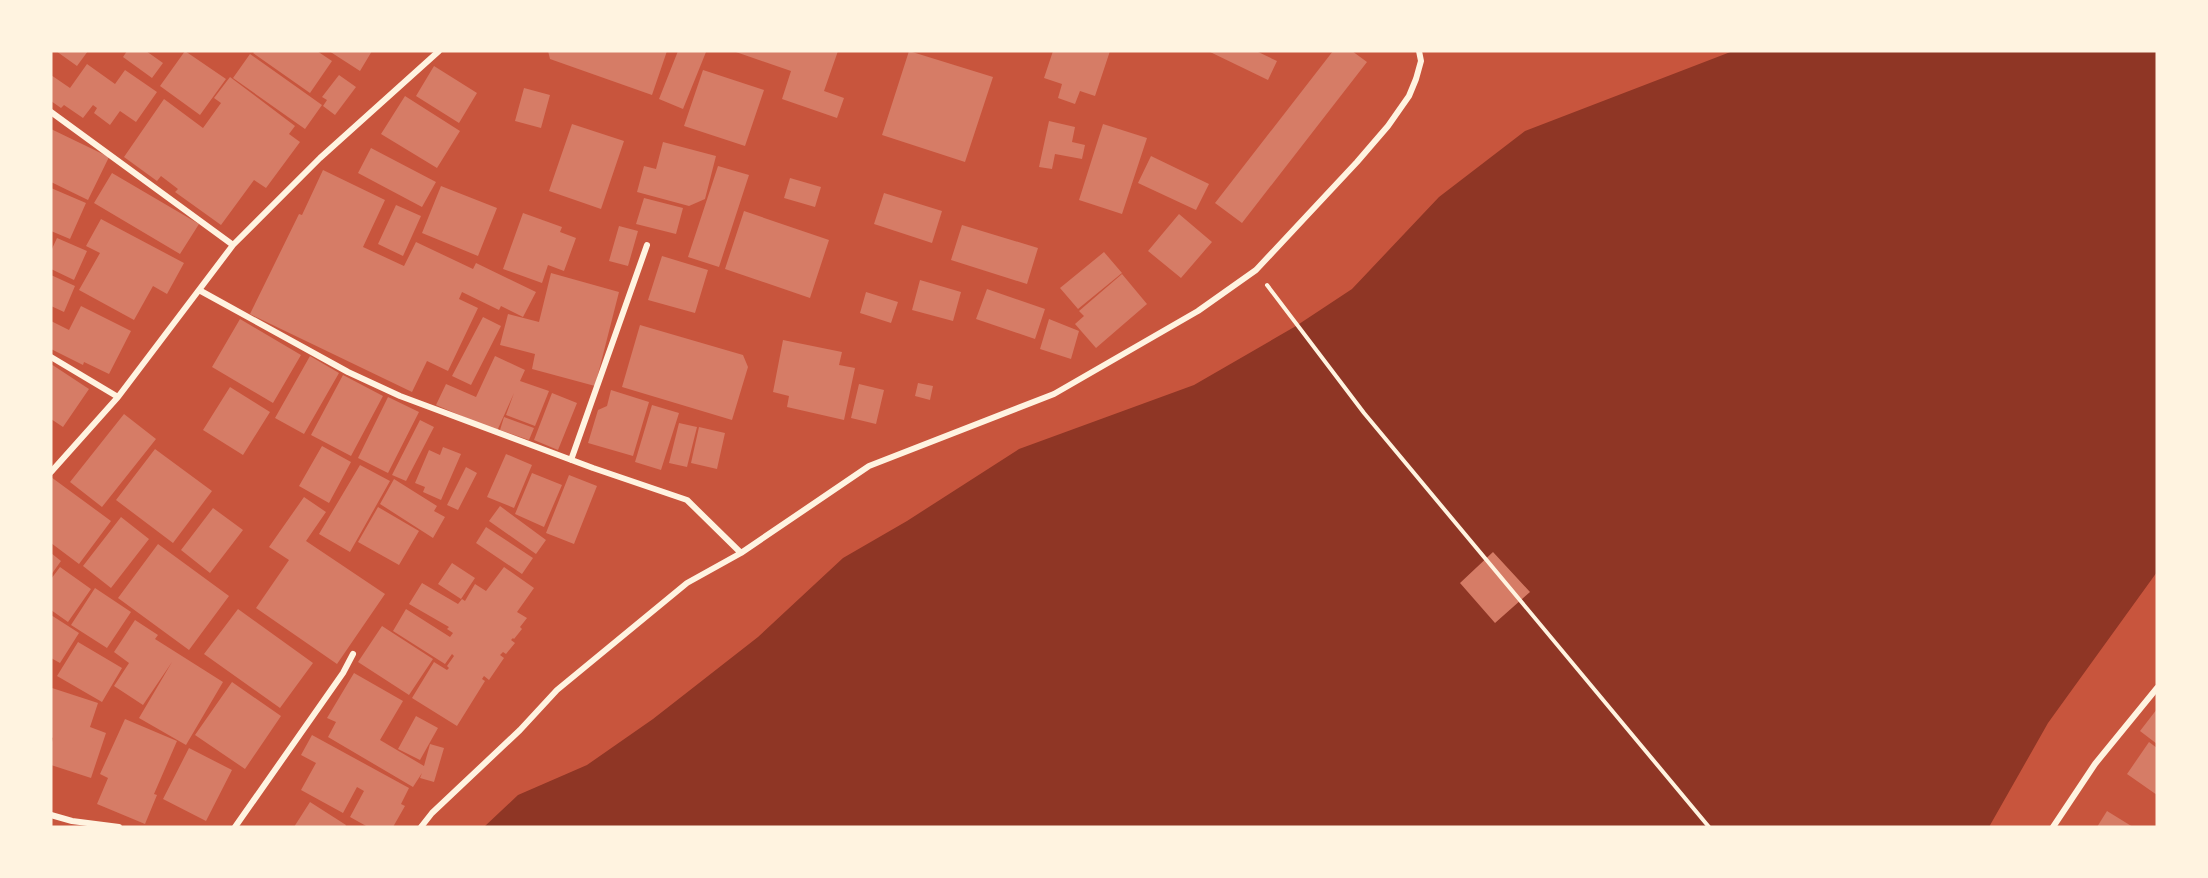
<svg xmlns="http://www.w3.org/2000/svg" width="2208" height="878" viewBox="0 0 2208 878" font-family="'Source Serif 4',serif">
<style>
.water{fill:#8f3625}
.building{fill:#d67c66}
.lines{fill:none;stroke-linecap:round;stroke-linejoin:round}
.path{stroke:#fff3e0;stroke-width:4}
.minor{stroke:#fff3e0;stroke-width:6}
</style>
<rect width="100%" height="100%" fill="#c8553d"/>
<!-- water -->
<path class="water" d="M1733,51H2157V572L2048,723L1989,827H484L518,795L587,765L653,719L758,637L843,558L907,521L1019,449L1194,385L1296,326L1352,289L1439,197L1525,131Z"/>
<!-- building -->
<path class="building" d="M56,51H88L77,66Z
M127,51H146L163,63L152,78L123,57Z
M185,51L226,79L200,115L160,86Z
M255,51H317L332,61L310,93L253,53Z
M329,51H372L360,71Z
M548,51H667L652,95L550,59Z
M678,51L706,52L683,109L659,99Z
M733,51H838L824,91L844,98L837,118L782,99L791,71Z
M909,51L993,77L965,162L882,135Z
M1053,51H1110L1095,96L1080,91L1075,104L1058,98L1062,84L1044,78Z
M1208,51H1256L1277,61L1268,80Z
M1333,51H1352L1367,62L1242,223L1215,203Z
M250,54L322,105L305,129L233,78Z
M87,64L115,84L125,70L157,92L136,122L120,111L110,125L94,113L97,108L93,105L83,118L64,105L61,108L51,101V75L70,88Z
M434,66L477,93L459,123L416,96Z
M703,70L764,90L745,146L684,126Z
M339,75L356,87L335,115L323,106L327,100L322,97Z
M230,77L295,126L289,134L300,142L266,188L254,180L221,225L175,192L178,189L161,176L157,181L124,157L164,99L203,128L221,103L214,98Z
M524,88L550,95L541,128L515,121Z
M405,96L460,131L437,168L381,134Z
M1049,121L1075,127L1072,142L1085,145L1082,159L1055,154L1052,169L1039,167Z
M572,124L624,141L601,209L549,191Z
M1103,124L1147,138L1122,214L1079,200Z
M51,129L109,157L88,200L51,182Z
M663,142L716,156L705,199L689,206L637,192L644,166L656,169Z
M371,148L436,182L422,207L358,173Z
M1151,156L1209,184L1196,210L1138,183Z
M718,166L749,175L719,267L688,257Z
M323,170L385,200L363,247L404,266L416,242L473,269L476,263L536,292L523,317L501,306L499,310L462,292L459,299L478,308L448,371L427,361L412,392L250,314L299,214L302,215Z
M112,173L199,224L180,254L94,203Z
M790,178L821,187L815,207L784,198Z
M441,186L497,208L478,256L422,233Z
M51,188L86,203L70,239L51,231Z
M884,193L942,211L932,243L874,224Z
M644,198L683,208L676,234L636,224Z
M396,205L421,216L403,256L378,244Z
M744,211L829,240L810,298L725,269Z
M523,213L562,227L560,232L576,238L564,271L548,265L542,283L503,269Z
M1179,214L1212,242L1181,278L1148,251Z
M101,219L184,263L167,294L153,286L134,320L79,290L100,253L86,246Z
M962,225L1038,248L1027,284L951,260Z
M619,226L638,231L628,266L609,261Z
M57,238L87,251L74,280L51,269V251Z
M1104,252L1122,273L1078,309L1060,288Z
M662,256L708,270L695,313L648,300Z
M551,273L619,292L595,386L532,369L535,354L500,345L508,314L539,322Z
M1122,274L1147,304L1096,348L1075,324L1084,316L1079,311Z
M51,275L75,286L64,312L51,306Z
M920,280L961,292L953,321L912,310Z
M987,289L1045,309L1035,339L976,319Z
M866,292L898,302L891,323L860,313Z
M81,306L131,331L109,374L84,362L83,365L51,349V321L69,330Z
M483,317L501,326L471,385L452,376Z
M240,319L301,355L273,403L212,367Z
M1049,319L1079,331L1071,359L1040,349Z
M640,325L743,355L748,367L732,420L622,387Z
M783,340L842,352L839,365L855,368L844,420L787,407L789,396L773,392Z
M310,356L339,373L304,434L275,418Z
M495,356L525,370L520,381L549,391L535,426L506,415L514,393L497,431L436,405L446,384L476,397Z
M51,364L89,389L63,427L51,419Z
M343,375L383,396L351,456L311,435Z
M918,383L933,386L930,400L915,396Z
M859,384L884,390L876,424L851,418Z
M230,387L270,412L243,455L203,430Z
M611,390L649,402L633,456L588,443L598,410L607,406Z
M552,393L577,403L558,450L534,440Z
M388,397L419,412L388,473L358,458Z
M652,405L679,413L661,470L635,462Z
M124,414L156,439L102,507L70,482Z
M504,417L534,428L529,440L500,430Z
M420,420L434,427L406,481L392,475Z
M679,423L697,427L687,467L669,463Z
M699,427L725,433L717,469L691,463Z
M322,446L351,462L329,503L299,486Z
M443,447L461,454L441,500L423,492L425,487L415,483L429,450L440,455Z
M155,449L212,491L173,543L116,500Z
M506,454L532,465L514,508L487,497Z
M360,465L390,481L350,552L319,534Z
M466,467L477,473L458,510L447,505Z
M532,473L562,485L544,527L515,514Z
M569,475L597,486L574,544L546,533Z
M51,477L111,521L79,564L51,543Z
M394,479L437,506L434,511L445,517L433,538L380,504Z
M304,497L326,512L306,541L385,594L337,664L256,608L289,560L269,547Z
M500,506L546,540L536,554L489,521Z
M378,507L419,531L399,565L358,542Z
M213,508L243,530L210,573L181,550Z
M121,517L149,539L111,588L83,566Z
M486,527L533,558L522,574L476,543Z
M158,544L229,596L189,650L118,598Z
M1493,552L1530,592L1495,623L1460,583Z
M51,553L61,561L51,575Z
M452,563L475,578L461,599L438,584Z
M60,567L91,589L68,622L51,610V579Z
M504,567L534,588L517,612L527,618L520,627L522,629L514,639L513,638L511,640L515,643L506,654L503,652L500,655L504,658L489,680L484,676L482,679L485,681L457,726L412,698L434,662L447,670L449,668L447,666L454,656L452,654L445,664L393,631L406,609L450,637L453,633L447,629L449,627L409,604L422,583L458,604L462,599L465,601L475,584L486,591Z
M95,588L131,612L107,648L71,625Z
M238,609L313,663L280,708L204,654Z
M51,615L79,633L60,663L51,658Z
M135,620L158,635L155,639L223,682L186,745L139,718L172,662L143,705L114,686L129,663L114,652Z
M382,626L433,659L409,695L358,662Z
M78,642L122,668L102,702L57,676Z
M354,673L403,701L380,740L424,766L430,744L444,748L434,782L420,778L422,773L413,787L328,737L336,722L327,718Z
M232,682L281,716L245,769L195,735Z
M52,688L98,703L90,727L106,733L91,778L51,765V746L53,738L51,737Z
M2157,709V744L2140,731Z
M416,716L438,728L420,760L398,749Z
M125,719L177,741L154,794L157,795L145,824L97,804L108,778L100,774Z
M312,735L409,788L401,804L405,806L393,827H368L350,817L364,791L357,787L343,813L301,790L316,763L301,755Z
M2149,742L2157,748V795L2127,774Z
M189,748L232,770L206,821L163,799Z
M310,802L346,825L345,827H294Z
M2107,811L2133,827H2097Z"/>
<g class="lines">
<!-- path -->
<path class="path" d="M1267,285L1364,413L1709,827"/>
<!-- minor -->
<path class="minor" d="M51,112L233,245
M199,290L348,372L400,396L593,468L687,500L741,553
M51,357L118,397
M571,460L647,245
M51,472L118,397L233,245L320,158L439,51
M51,815L72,821L119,827
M235,827L343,673L353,654
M421,827L432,813L520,730L557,690L687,583L741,553L869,466L1054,394L1198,311L1256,270L1357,162L1388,126L1409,96L1416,79L1421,61L1419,51
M2053,827L2095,764L2157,688"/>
</g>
<!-- border -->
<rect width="2208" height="878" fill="none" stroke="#fff3e0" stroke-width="105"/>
</svg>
